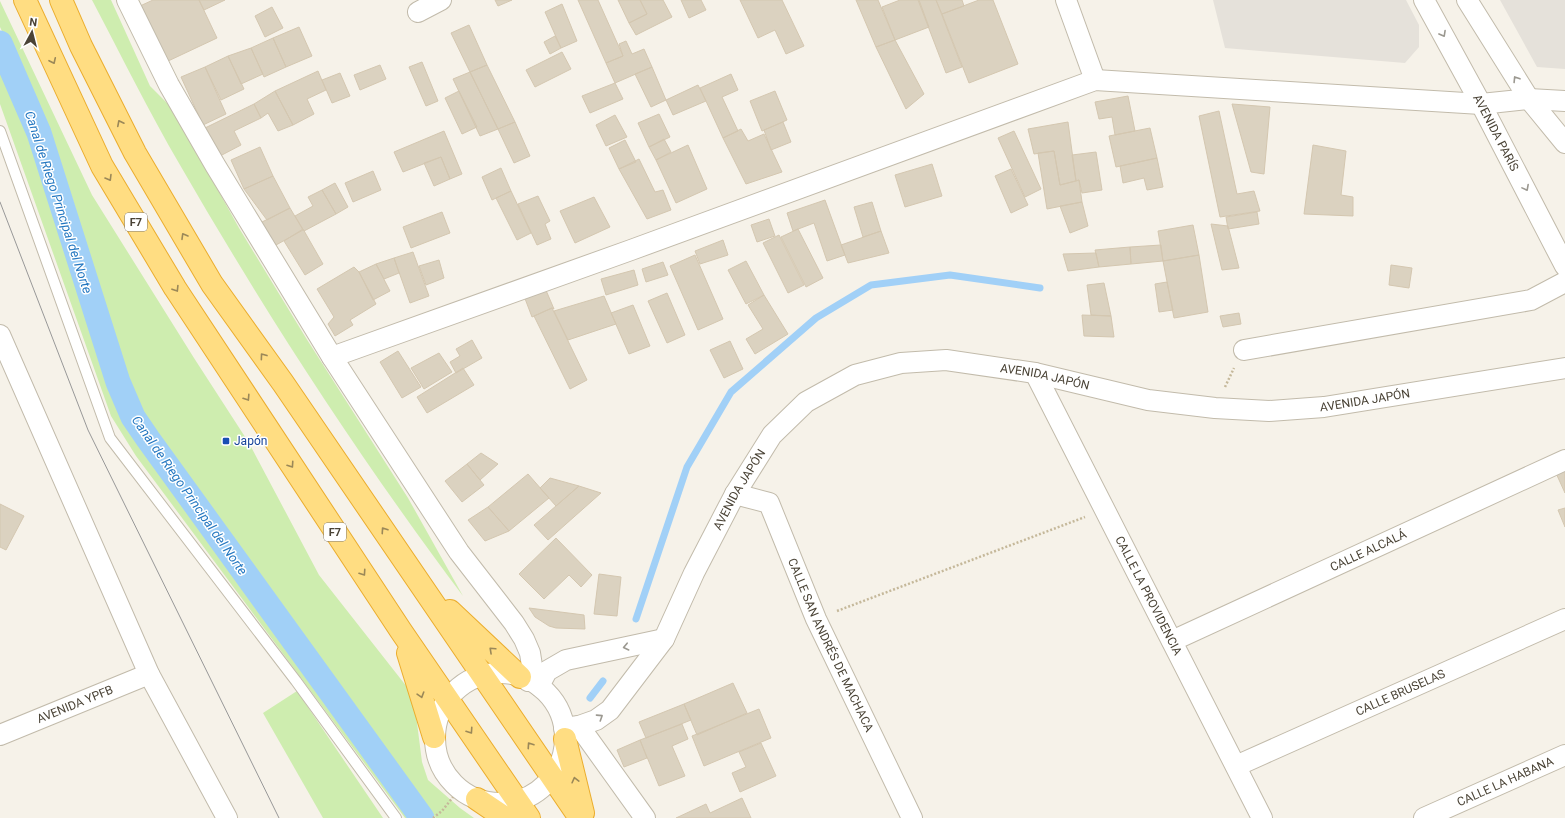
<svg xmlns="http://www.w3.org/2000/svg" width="1565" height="818" viewBox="0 0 1565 818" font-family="Roboto,sans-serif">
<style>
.industrial{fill:#e5e1da}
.green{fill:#ceedaf}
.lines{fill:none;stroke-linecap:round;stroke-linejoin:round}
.stream{stroke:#a1d0f7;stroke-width:7}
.canal{stroke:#a1d0f7;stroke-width:25}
.building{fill:#dbd2c0;stroke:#d4c7b0}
.service-casing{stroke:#c2bbab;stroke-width:12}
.minor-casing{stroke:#c2bbab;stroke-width:22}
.trunk-casing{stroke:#ebad2e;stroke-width:24}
.path{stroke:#c5b89a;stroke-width:2.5;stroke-dasharray:2 2;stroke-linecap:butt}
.service{stroke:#fff;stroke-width:10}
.minor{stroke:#fff;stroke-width:20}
.trunk{stroke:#ffdd82;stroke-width:22}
.tram{stroke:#989898;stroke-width:1}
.oneway{stroke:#9b9890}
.oneway2{stroke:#9b8858}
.transit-dot{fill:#1a4fb4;stroke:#fff;stroke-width:1.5}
.labels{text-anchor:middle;stroke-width:3;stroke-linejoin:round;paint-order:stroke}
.shield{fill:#fff;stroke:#807b72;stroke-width:1}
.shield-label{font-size:11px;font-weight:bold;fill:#4a4336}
.street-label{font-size:12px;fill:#4a4336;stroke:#fff}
.transit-label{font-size:12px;fill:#164399;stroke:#fff;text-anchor:start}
.water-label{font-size:13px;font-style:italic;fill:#2578c1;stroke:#fff}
</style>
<rect width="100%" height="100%" fill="#f6f2e9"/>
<!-- industrial -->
<path class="industrial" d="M1213,0H1406L1419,25V47L1405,63L1225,48Z
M1500,0H1565V69L1537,67Z"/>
<!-- green -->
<path class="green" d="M92,0H111L150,86L173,109L239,228L306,338L408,498L463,596C360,459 266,314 180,165C149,112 121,55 92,0Z
M0,1L92,195L194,358L249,443L319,575L407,687L416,715L422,762L428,780L460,808L474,818H436L147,426L130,392L72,197L20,70L0,27Z
M0,63L27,123L109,381L126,421L256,601L417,818H405L136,456L111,416L0,104Z
M297,691L383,818H323L263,713Z"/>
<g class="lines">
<!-- stream -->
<path class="stream" d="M636,619L687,467L731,392L816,318L871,285L950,275L1040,288
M590,698L603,681"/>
<!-- canal -->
<path class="canal" d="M0,43L39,133L118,382L133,417L148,439L422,818"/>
</g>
<!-- building -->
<path class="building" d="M153,0H199L217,38L166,62L140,6Z
M199,0H225L204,10Z
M495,0H512L498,6Z
M578,0H598L623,56L606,63Z
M618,0H640L647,14L629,23Z
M640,0H663L672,17L636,35L629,23L647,14Z
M681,0H701L706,10L689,18Z
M740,0H782L804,46L786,54L775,30L758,38Z
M856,0H878L895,40L876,47Z
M900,0H919L929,27L895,40L882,7Z
M918,0H936L962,67L946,73Z
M936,0H962L964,6L942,14Z
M979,0H993L1018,64L969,83L942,14Z
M562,4L577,41L561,48L545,12Z
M272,7L283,28L265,37L255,16Z
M469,25L487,65L470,72L451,33Z
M299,27L312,56L286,67L273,38Z
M555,36L561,48L550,54L544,42Z
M273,38L286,67L264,77L251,48Z
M895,40L924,94L906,109L876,47Z
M626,41L632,54L644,49L652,67L615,83L606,63L623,56L619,44Z
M251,48L263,74L241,84L228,56Z
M562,52L571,69L535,87L526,70Z
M228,56L244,89L221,100L205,67Z
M422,62L438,101L426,106L409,67Z
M380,65L386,79L360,90L354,75Z
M487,65L515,122L498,129L470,72Z
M205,67L226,114L203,125L181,77Z
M652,67L666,100L651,107L635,74Z
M318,71L326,90L307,99L314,114L293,125L275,91Z
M470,72L498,129L480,136L453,79Z
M340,73L350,96L332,103L322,80Z
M731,74L738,90L722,97L738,131L723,138L700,88Z
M615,83L623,99L590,113L582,96Z
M698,85L706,101L673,115L666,100Z
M275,91L293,125L278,131L268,113L261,118L254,104Z
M459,91L477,127L462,134L445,98Z
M775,91L787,120L762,131L750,101Z
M1128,96L1135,131L1115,135L1112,117L1099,119L1095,102Z
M254,104L261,118L234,131L241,145L220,156L205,128Z
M1232,104L1270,107L1264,174L1251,172Z
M1219,111L1237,194L1254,191L1260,211L1220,217L1199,116Z
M659,114L670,137L649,147L638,123Z
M615,115L627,137L606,146L596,125Z
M515,122L530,156L514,163L498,129Z
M783,122L791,142L771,150L764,130Z
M1068,122L1076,181L1060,185L1054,151L1034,154L1028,129Z
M1150,128L1157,158L1116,167L1109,136Z
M741,129L748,141L764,134L782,172L746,184L723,138Z
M444,131L462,174L450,179L441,157L403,172L394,152Z
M1014,131L1041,189L1025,197L998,138Z
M664,139L671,152L656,160L649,147Z
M625,140L636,162L619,169L609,148Z
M688,145L707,189L676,203L656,160Z
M1313,145L1346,151L1341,195L1353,197V216L1304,214Z
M260,147L273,176L244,189L231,160Z
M1054,151L1060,185L1079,180L1082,202L1047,209L1038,153Z
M1096,152L1102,190L1082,193L1079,180L1076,181L1072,155Z
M441,157L450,179L434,186L424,163Z
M1157,158L1163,187L1147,190L1144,178L1123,183L1120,166Z
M639,159L655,192L663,190L671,210L647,219L619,169Z
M932,164L942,196L905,207L895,175Z
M501,168L511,191L492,200L482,177Z
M1011,169L1028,205L1011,213L995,176Z
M373,171L381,190L353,202L345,183Z
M273,176L290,208L267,220L244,189Z
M335,183L348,207L336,214L322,190Z
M322,190L336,214L304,231L295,216L313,206L308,197Z
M511,191L531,233L517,240L496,198Z
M538,196L550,221L545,224L551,239L537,245L518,204Z
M594,197L610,227L575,243L560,211Z
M825,200L845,255L827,261L814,223L793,231L787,213Z
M872,202L881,231L863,237L854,207Z
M1082,202L1088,226L1070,233L1060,206Z
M290,208L303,230L276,245L260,223Z
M442,212L450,233L411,248L403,227Z
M1257,212L1259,224L1228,229L1226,217Z
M769,219L775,236L757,242L751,225Z
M1211,224L1228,226L1239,268L1222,270Z
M1193,225L1199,255L1163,261L1158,231Z
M303,229L323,264L305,275L284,241Z
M798,229L823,278L806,287L781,237Z
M881,231L889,253L848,263L841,245Z
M779,235L804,285L788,293L763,243Z
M723,240L728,255L700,264L695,251Z
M1161,245L1163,261L1131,264L1130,247Z
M1130,247L1131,264L1099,267L1095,250Z
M413,252L429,296L410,303L394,258Z
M1096,253L1099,267L1068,271L1063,254Z
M695,255L723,319L698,330L670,266Z
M1199,255L1208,312L1174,318L1163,261Z
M394,258L399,273L384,279L376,264Z
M439,260L444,278L426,285L419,266Z
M746,261L764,295L746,304L728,270Z
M663,262L668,275L646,282L642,269Z
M376,264L390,291L373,300L359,272Z
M1391,265L1412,268L1409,288L1389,285Z
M354,267L359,272L376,304L350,320L353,325L335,336L328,324L334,317L317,289Z
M634,270L638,285L606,295L601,279Z
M1167,282L1173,310L1159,312L1155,284Z
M1104,283L1111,316L1091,315L1087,285Z
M545,288L554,309L552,308L532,317L524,296Z
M667,293L685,335L667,343L648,301Z
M764,295L788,334L755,354L746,339L763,329L748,305Z
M604,296L616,324L568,340L554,311Z
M633,305L650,346L629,354L611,313Z
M552,308L587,380L570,389L534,316Z
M1239,313L1241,324L1223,327L1220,316Z
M1082,315L1111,316L1114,337L1084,336Z
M472,340L482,358L456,373L450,362L460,356L456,349Z
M730,341L743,369L724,378L710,350Z
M398,351L421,387L402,398L380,362Z
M439,353L452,372L424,389L411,368Z
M463,368L474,385L427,413L417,397Z
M481,453L498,464L480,480L467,464Z
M467,464L484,485L462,502L445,481Z
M1565,467V493L1555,471Z
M528,474L549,498L509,531L488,507Z
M550,478L579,486L556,506L540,488Z
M579,486L601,493L548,540L534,525Z
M0,504L24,516L6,550L0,547Z
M488,507L509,531L485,541L468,520Z
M1565,508V527L1558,510Z
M556,538L592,575L581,587L569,575L544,599L519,574Z
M599,574L621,577L617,616L594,614Z
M529,608L584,615L585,629L556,628L549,626L535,617Z
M733,683L747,713L697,735L684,704Z
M684,704L691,720L646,738L639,722Z
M759,709L771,738L704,766L692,736Z
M682,724L688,739L672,746L685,776L659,786L640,740Z
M640,740L647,758L624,767L617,750Z
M761,743L776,776L740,792L732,773L746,767L739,752Z
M742,798L751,818H676L706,804L710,813Z"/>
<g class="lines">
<!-- service casing -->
<g class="service-casing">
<path id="service" d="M0,131L110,438L296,681L396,818"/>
</g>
<!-- minor casing -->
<g class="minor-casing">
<g id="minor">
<path d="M127,0L169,85L215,165L332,357L459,552L514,623L524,639L530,653L532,666L528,681"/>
<path d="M1066,0L1095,80"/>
<path id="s1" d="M1424,0L1481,104L1565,266"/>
<path d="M1467,0L1529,99L1565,143"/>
<path d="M418,12L441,0"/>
<path d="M0,335L149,674L227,818"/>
<path d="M1244,350L1531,300L1565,282"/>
<path d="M332,357L631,250L1095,80L1481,104L1529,99L1565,101"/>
<path id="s2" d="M1035,373L1262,818"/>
<path id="s3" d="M735,494L769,503L816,619L912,818"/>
<path id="s4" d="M1172,641L1565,460"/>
<circle cx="500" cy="738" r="65"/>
<path d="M539,686L547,671L566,660L664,639"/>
<path d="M579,726L645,818"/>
<path id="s5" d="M564,728L579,726L596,720L610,710L664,639L694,573L735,494L772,435L806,402L855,375L901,363L946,360L1035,373L1148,400L1215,408L1269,411L1324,407L1565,368"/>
<path id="s6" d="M0,735L149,674"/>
<path id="s7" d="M1236,766L1565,619"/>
<path id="s8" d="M1424,818L1565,755"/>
</g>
</g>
<!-- trunk casing -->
<g class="trunk-casing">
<path id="trunk" d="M25,0L102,166L175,288L401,631L529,818
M61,0L81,46L135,153L212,284L283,383L580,818
M450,611L520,677
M408,653L434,737
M565,739L583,813
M477,799L505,818"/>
</g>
<!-- path -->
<path class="path" d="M1225,387L1234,368
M837,611L1085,517
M433,818L442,811L453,797"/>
<!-- service -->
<use href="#service" class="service"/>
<!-- minor -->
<use href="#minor" class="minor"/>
<!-- trunk -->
<use href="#trunk" class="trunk"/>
<!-- tram -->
<path class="tram" d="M0,202L88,430L279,818"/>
</g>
<!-- one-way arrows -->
<defs><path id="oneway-chevron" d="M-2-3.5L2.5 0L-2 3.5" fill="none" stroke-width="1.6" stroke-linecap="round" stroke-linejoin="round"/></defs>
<g class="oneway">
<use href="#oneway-chevron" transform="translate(1443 34) rotate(61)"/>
<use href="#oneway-chevron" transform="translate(1516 79) rotate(-122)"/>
<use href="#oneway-chevron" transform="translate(1526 188) rotate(62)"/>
<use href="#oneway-chevron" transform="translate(626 647) rotate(167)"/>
<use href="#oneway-chevron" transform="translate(600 717) rotate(-33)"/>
</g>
<g class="oneway2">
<use href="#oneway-chevron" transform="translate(53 61) rotate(65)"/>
<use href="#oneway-chevron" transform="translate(120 123) rotate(-117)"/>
<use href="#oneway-chevron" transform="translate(109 178) rotate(59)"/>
<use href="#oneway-chevron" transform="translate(184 236) rotate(-120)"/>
<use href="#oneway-chevron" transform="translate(176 289) rotate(58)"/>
<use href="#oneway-chevron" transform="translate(263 356) rotate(-126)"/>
<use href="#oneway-chevron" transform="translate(247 398) rotate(57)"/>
<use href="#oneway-chevron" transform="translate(291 465) rotate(56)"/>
<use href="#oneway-chevron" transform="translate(384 530) rotate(-124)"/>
<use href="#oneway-chevron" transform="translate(363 573) rotate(56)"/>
<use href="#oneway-chevron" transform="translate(492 650) rotate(-137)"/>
<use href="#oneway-chevron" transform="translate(421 695) rotate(73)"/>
<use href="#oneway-chevron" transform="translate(470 731) rotate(56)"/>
<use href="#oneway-chevron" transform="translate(530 745) rotate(-124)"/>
<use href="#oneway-chevron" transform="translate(575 780) rotate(-104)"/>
</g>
<!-- markers -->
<rect class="transit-dot" x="222" y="437" width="8" height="8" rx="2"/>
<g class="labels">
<!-- shield labels -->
<g class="shield">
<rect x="125" y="213" width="22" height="18" rx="3"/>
<rect x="324" y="523" width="22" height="18" rx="3"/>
</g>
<g class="shield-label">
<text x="136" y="226">F7</text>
<text x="335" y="536">F7</text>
</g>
<!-- street labels -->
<g class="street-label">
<text dy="4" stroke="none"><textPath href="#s1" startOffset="151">AVENIDA PARÍS</textPath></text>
<text dy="4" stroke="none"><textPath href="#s5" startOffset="667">AVENIDA JAPÓN</textPath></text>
<text dy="4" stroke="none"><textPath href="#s5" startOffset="991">AVENIDA JAPÓN</textPath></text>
<text dy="4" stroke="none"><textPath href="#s5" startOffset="307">AVENIDA JAPÓN</textPath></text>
<text dy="4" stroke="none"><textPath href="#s4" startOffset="216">CALLE ALCALÁ</textPath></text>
<text dy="4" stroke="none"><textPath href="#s2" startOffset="250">CALLE LA PROVIDENCIA</textPath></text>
<text dy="4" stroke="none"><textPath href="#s3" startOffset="190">CALLE SAN ANDRÉS DE MACHACA</textPath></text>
<text dy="4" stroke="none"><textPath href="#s7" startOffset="180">CALLE BRUSELAS</textPath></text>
<text dy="4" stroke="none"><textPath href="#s6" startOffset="81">AVENIDA YPFB</textPath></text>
<text dy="4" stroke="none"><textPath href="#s8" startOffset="89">CALLE LA HABANA</textPath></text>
</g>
<!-- transit labels -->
<g class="transit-label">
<text x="234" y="445">Japón</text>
</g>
<!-- water labels -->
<g class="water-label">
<text transform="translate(59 202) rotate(72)" y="5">Canal de Riego Principal del Norte</text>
<text transform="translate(190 495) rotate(55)" y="5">Canal de Riego Principal del Norte</text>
</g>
</g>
<!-- north arrow -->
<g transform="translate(32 32) rotate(7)" stroke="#ffffff" stroke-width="3" paint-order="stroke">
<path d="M0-3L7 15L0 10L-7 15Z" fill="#4a4336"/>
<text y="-6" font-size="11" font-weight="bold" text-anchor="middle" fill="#4a4336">N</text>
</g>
</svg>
